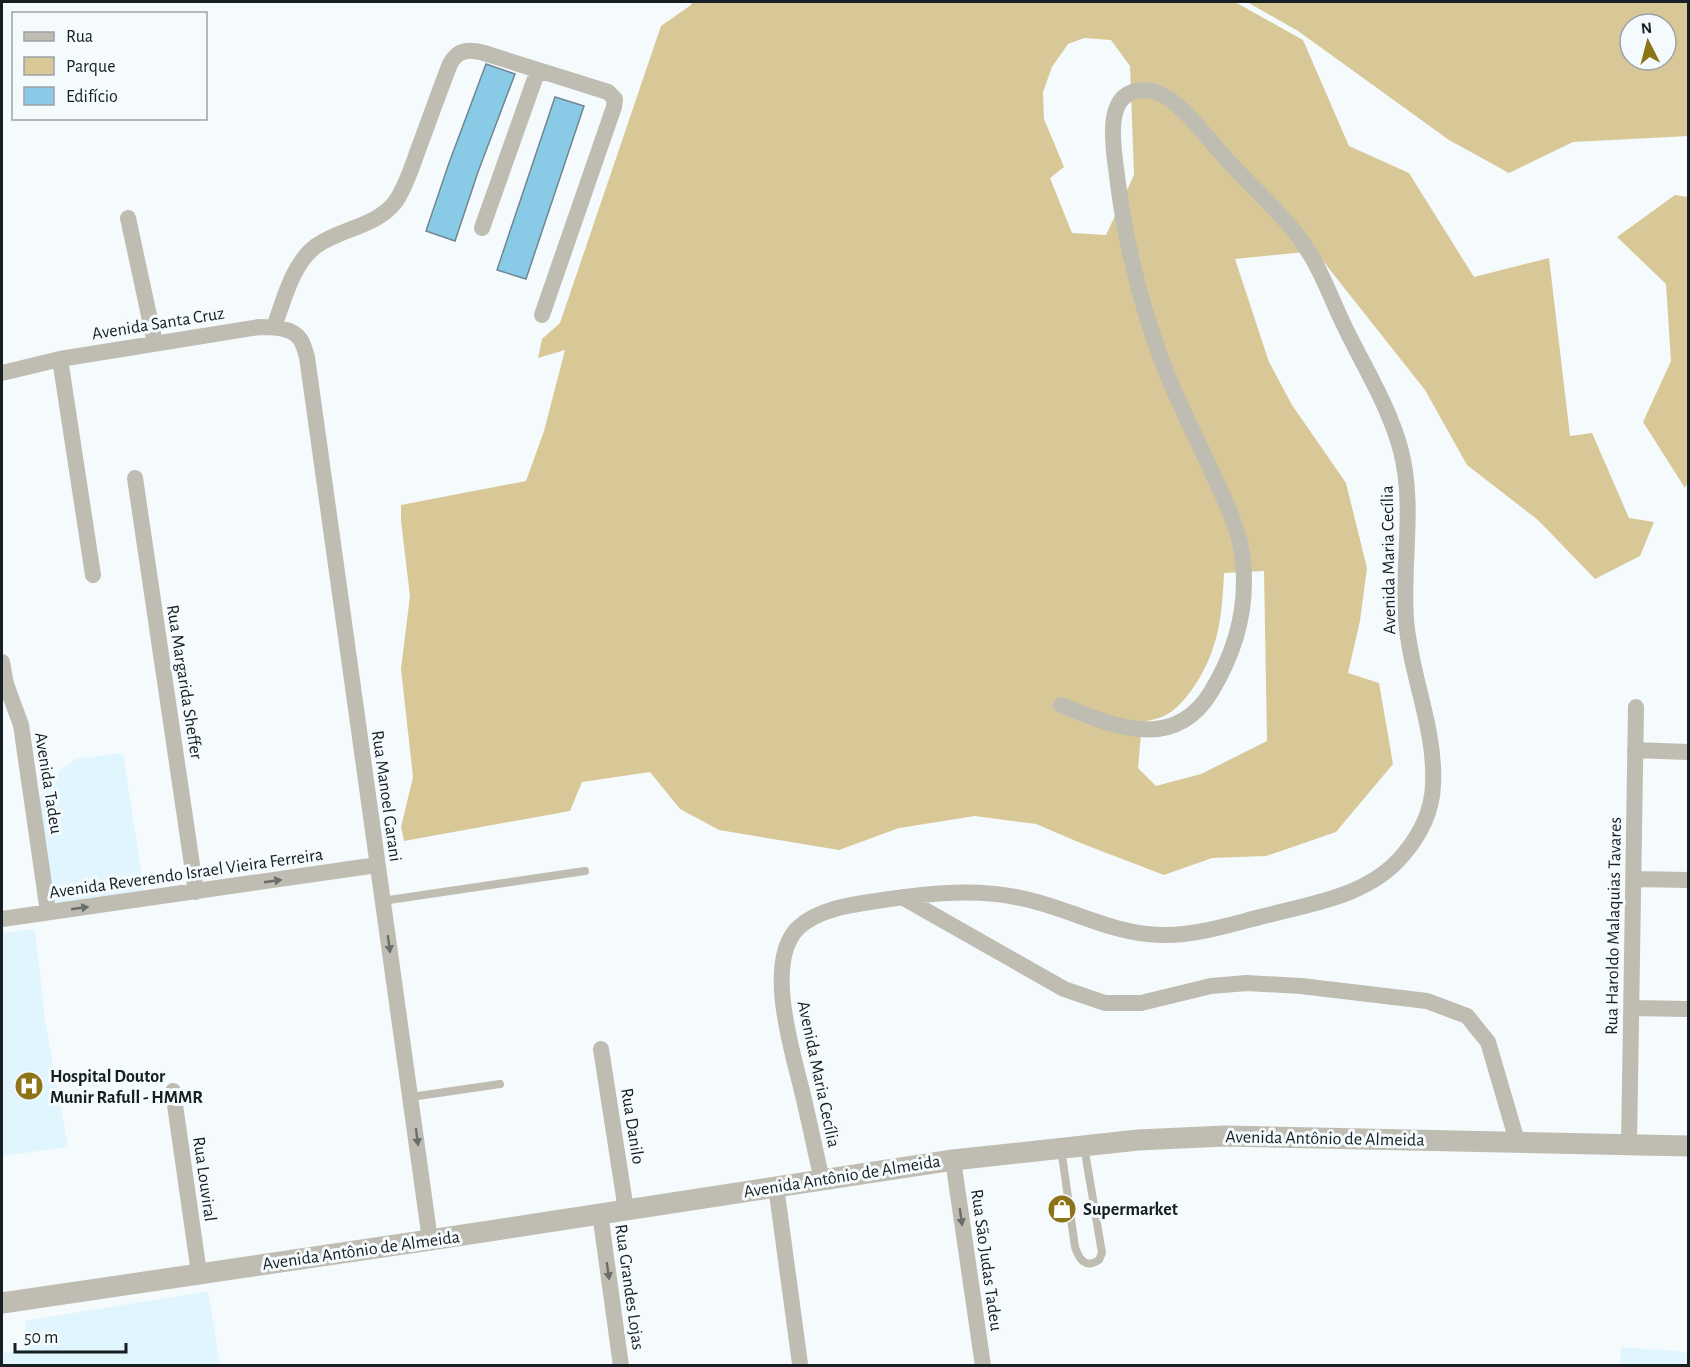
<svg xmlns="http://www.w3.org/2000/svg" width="1690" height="1367" viewBox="0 0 1690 1367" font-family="'Alegreya Sans',sans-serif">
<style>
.built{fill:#e0f5fd}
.green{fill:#d9c897;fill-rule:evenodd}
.building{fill:#89cbe6;stroke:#708791;stroke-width:1.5}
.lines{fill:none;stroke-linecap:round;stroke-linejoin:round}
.service{stroke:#bfbcb2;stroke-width:8}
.minor{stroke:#bfbcb2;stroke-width:16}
.tertiary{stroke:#bfbcb2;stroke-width:21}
.oneway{fill:#6a6e6a}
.labels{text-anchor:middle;stroke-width:6;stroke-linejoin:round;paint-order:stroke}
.street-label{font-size:18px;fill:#161f23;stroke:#f5fafd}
.poi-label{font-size:18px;font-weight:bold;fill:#161f23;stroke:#f5fafd;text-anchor:start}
</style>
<rect width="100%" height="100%" fill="#f5fafd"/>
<!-- built -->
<path class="built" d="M123,753L144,890L52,905L38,796L51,787L59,771L76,759Z
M35,929L45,1020L68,1147L2,1156V933Z
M208,1291L220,1365H2V1353L29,1348L25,1321Z
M1621,1347L1688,1352V1365H1620Z"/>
<!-- green -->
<path class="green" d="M692,2H1235L1303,40L1349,146L1409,173L1474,277L1549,258L1570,436L1592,433L1629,518L1654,522L1640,556L1595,579L1538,520L1467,465L1425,390L1315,251L1235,259L1269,362L1292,405L1346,483L1367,568L1360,621L1348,673L1379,683L1393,764L1336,832L1266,856L1212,858L1164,875L1083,844L1036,824L975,816L899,828L839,850L719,830L680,809L650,772L582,782L570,811L404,841L401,827L413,777L401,669L410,596L401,521V505L526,481L544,431L565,350L538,358L542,339L560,323L661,26L691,5ZM1084,38L1111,40L1130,66L1134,175L1106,235L1072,233L1050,178L1064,167L1044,119L1043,92L1052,67L1068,44ZM1264,571L1267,741L1201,774L1156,786L1138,768L1142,723C1149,720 1158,719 1164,716C1175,711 1184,700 1191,691C1218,653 1222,619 1224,573Z
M1247,2H1688V136L1573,142L1509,173L1449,140L1298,31ZM1630,24H1666V60H1630Z
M1675,195L1688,197V481L1685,488L1643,422L1671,361L1666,284L1617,237Z"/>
<!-- building -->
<path class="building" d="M486,64L515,74L478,172L455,241L426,231L449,163Z
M555,97L584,106L526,279L497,270Z"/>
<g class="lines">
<!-- service -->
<path class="service" d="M382,901L585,871
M411,1097L500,1084
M1061,1148L1075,1247C1079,1259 1085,1269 1099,1260L1102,1253L1084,1146"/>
<!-- minor -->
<path class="minor" d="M128,218L155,343
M482,228L538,70
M274,327C284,300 292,264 316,246C341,228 377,227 396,201C406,186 412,167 418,150C429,121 439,92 450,64C458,49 469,49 484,53L608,92L615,99L614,107L542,315
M60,359L93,575
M2,373L60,359L259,327C272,327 292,327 300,339C304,344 305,352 307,357L430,1240
M135,478L196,892
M2,662L6,684L21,725L48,912
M1635,750L1688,752
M1634,879L1688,880
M902,897L1064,989L1105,1003H1141L1211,986L1247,983L1301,986L1427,1001L1467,1016L1488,1042L1517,1141
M2,919L377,865
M1632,1008L1688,1009
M601,1049L626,1210
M173,1091L199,1273
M1629,1145L1636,707
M953,1160L983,1366
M822,1180C815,1150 809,1120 802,1091C792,1050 764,962 798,928C819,908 855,904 883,900C929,893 979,888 1025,899C1071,909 1115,935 1162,935C1196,936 1232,924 1264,916C1313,903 1369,896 1403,855C1421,834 1432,812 1433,785C1436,728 1410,675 1406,619C1402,563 1415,506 1401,451C1389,405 1362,364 1342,321C1331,298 1322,272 1308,251C1287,217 1257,193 1231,164C1210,142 1193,116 1168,98C1160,93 1153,90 1144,90C1101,91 1114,149 1117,176C1125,241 1140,303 1163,364C1179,405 1199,443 1217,483C1226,502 1235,522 1240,543C1251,597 1239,646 1211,692C1174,753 1113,726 1061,705
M776,1186L800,1364
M600,1213L621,1366"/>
<!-- tertiary -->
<path class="tertiary" d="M2,1303L430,1240L953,1160L1138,1140L1225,1136L1688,1146"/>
</g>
<!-- one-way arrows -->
<defs><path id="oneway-solid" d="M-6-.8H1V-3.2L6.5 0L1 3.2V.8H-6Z" transform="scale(1.5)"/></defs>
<g class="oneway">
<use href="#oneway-solid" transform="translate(273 881) rotate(-8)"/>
<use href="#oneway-solid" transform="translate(80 908) rotate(-8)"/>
<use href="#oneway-solid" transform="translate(389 944) rotate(82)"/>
<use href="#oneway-solid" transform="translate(417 1137) rotate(83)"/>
<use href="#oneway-solid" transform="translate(961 1217) rotate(82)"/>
<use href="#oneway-solid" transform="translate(608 1271) rotate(82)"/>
</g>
<!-- icons -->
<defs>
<g id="hospital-disc" transform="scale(1.5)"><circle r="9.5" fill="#8e7418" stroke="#f5fafd"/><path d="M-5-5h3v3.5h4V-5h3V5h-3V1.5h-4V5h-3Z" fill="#fff"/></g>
<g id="shop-disc" transform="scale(1.5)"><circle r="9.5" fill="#8e7418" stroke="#f5fafd"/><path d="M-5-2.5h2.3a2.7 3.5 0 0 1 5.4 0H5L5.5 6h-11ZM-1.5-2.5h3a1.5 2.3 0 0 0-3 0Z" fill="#fff"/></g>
</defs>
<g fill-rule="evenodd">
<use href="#hospital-disc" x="29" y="1086"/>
<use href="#shop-disc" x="1062" y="1209"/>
</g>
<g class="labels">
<!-- street labels -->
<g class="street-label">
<text transform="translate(158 323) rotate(-9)" y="6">Avenida Santa Cruz</text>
<text transform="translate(1388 560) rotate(-91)" y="6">Avenida Maria Cecília</text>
<text transform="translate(185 682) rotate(81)" y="6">Rua Margarida Sheffer</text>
<text transform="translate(49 783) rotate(81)" y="6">Avenida Tadeu</text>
<text transform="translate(387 796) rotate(82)" y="6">Rua Manoel Garani</text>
<text transform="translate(186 873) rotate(-8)" y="6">Avenida Reverendo Israel Vieira Ferreira</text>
<text transform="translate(1613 926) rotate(-89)" y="6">Rua Haroldo Malaquias Tavares</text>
<text transform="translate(819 1074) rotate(78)" y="6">Avenida Maria Cecília</text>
<text transform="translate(633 1126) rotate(81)" y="6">Rua Danilo</text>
<text transform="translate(1325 1138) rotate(1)" y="6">Avenida Antônio de Almeida</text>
<text transform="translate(842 1176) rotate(-9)" y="6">Avenida Antônio de Almeida</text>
<text transform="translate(205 1179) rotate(82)" y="6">Rua Louviral</text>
<text transform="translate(361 1250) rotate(-8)" y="6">Avenida Antônio de Almeida</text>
<text transform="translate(987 1260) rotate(82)" y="6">Rua São Judas Tadeu</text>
<text transform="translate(630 1287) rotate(82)" y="6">Rua Grandes Lojas</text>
</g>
<!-- poi labels -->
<g class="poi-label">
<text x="50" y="1082">Hospital Doutor<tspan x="50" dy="21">Munir Rafull - HMMR</tspan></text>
<text x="1083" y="1215">Supermarket</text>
</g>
</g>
<!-- border -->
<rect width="1690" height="1367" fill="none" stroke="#161f23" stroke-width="6"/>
<!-- legend -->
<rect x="12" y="12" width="195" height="108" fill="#f5fafd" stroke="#9ca2a6" stroke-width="1.5"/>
<rect x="24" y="32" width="30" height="9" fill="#bfbcb2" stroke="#9ca2a6" stroke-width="1.5"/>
<text x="66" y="42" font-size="18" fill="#161f23">Rua</text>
<rect x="24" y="57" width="30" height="18" fill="#d9c897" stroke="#9ca2a6" stroke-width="1.5"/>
<text x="66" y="72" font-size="18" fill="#161f23">Parque</text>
<rect x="24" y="87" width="30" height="18" fill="#89cbe6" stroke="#9ca2a6" stroke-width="1.5"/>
<text x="66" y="102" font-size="18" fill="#161f23">Edifício</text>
<!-- north arrow -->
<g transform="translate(1648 42) rotate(354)"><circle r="28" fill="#f5fafd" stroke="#9ca2a6" stroke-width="1.5"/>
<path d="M0-4.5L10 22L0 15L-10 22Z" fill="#8e7418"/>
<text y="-9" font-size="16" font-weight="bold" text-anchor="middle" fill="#161f23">N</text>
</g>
<!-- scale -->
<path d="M15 1343v9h111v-9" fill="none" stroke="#161f23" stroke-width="3"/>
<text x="24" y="1343" font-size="18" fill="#161f23" stroke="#f5fafd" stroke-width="4.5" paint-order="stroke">50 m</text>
</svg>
